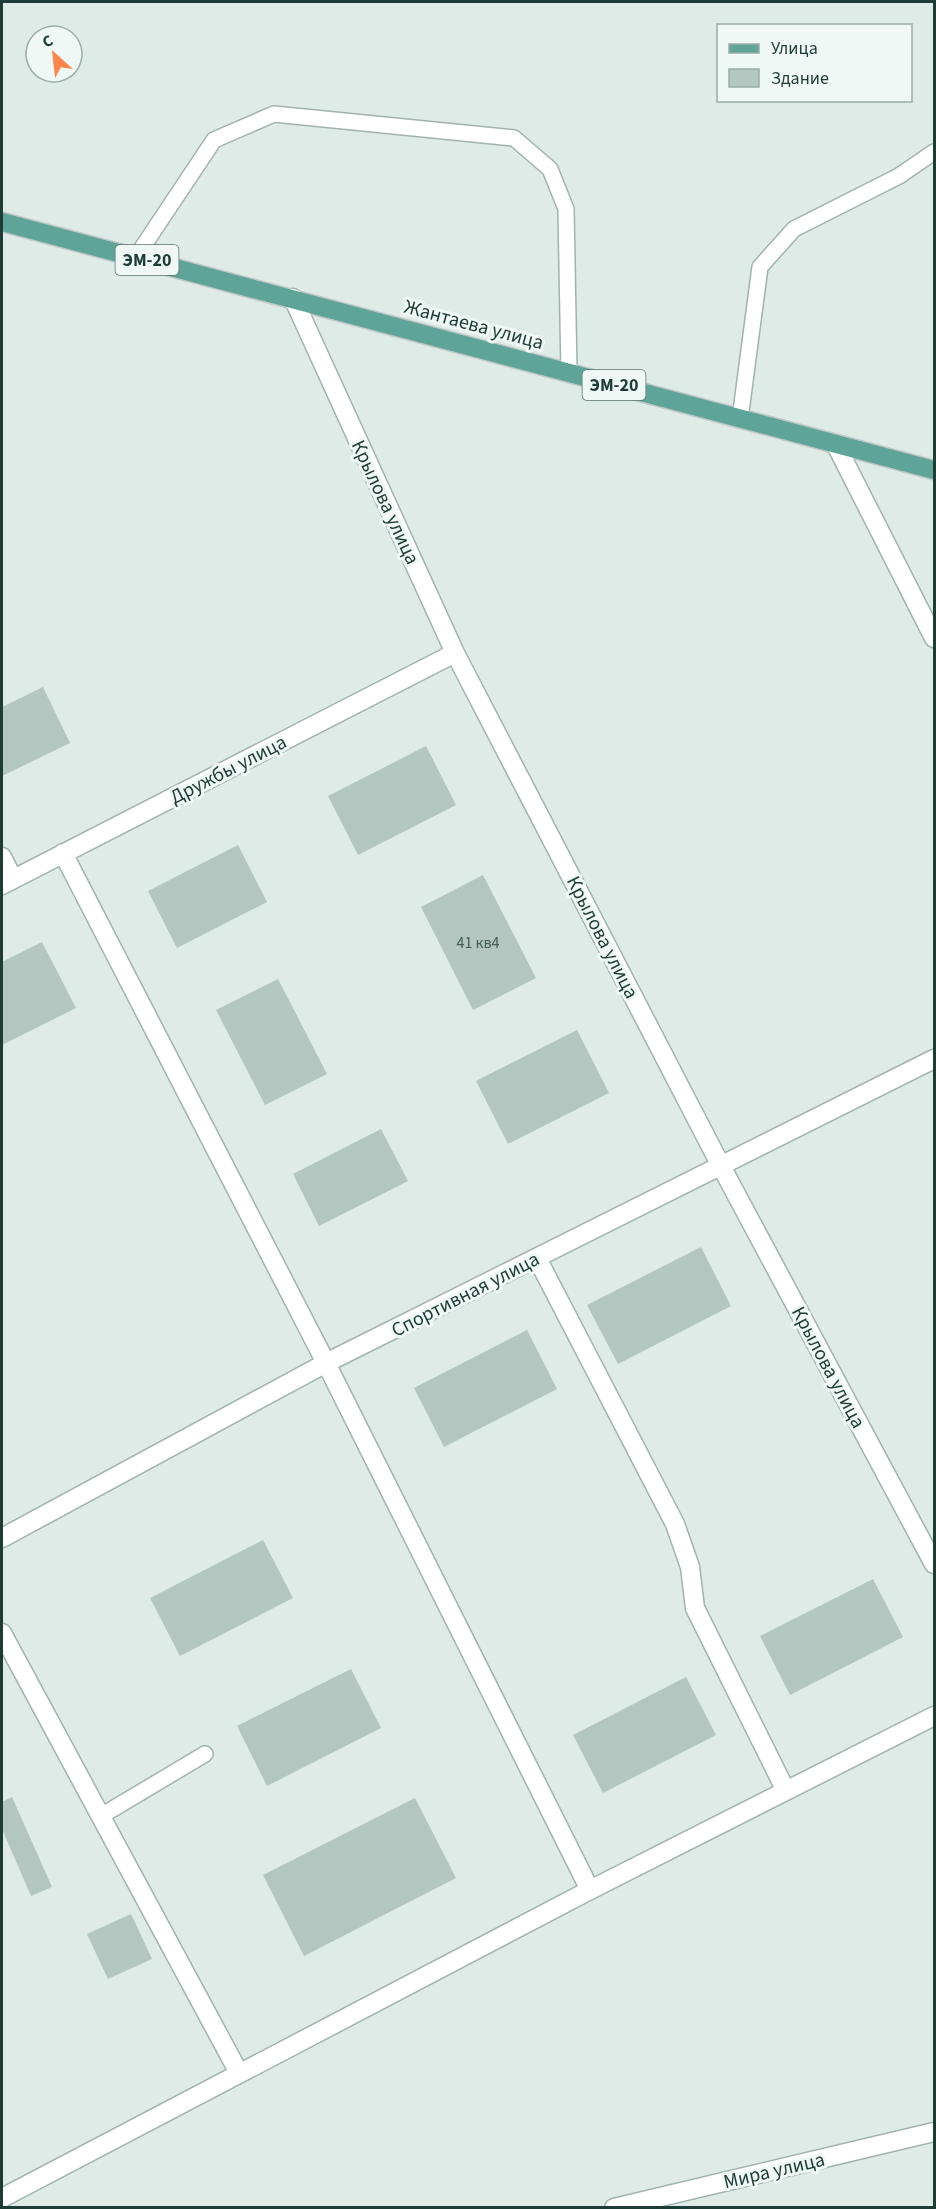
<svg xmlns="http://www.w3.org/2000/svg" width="936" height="2209" viewBox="0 0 936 2209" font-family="'Source Sans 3',sans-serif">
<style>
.building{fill:#b3c6c0}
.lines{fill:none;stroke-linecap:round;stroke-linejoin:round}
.lane-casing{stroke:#a1b3ae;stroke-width:18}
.street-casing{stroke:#a1b3ae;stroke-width:21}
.primary-casing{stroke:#c0c8c7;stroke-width:21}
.lane{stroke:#fff;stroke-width:15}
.street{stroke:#fff;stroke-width:18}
.primary{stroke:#5fa498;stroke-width:18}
.labels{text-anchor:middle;stroke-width:6;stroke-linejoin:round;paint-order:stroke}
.number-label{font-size:16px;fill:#435e58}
.shield{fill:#eff8f4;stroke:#5d746f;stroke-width:1.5}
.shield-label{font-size:18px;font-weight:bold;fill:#1e3c36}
.street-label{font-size:20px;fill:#1e3c36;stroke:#eff8f4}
</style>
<rect width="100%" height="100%" fill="#deebe6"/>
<!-- building -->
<path class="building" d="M43,687L70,743L2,776V707Z
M426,746L456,805L358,855L328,796Z
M238,845L267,902L177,948L148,891Z
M483,875L536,978L473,1010L421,907Z
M42,942L76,1008L2,1045V962Z
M278,979L327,1074L265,1105L216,1010Z
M577,1030L609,1093L508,1144L476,1081Z
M381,1129L408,1181L319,1226L293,1174Z
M701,1247L731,1306L618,1364L587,1305Z
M527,1330L557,1389L444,1447L414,1388Z
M263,1540L293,1598L180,1656L150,1598Z
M873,1579L903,1637L790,1695L760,1636Z
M351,1669L381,1728L267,1786L237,1726Z
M686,1677L716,1735L603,1793L573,1735Z
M12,1797L52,1887L31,1896L2,1829V1802Z
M415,1798L456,1878L304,1956L263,1875Z
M131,1914L152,1959L108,1979L87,1934Z"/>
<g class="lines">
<!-- lane casing -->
<g class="lane-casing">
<path id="lane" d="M136,257L214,140L274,114L514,138L550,169L566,209L569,373
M740,419L760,267L794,229L899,176L934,152
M101,1816L205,1754"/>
</g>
<!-- street casing -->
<g class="street-casing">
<path id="street" d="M293,298L455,653L721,1166L934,1564
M836,445L934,638
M63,853L326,1363L590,1890
M2,857L13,879
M2,885L455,653
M537,1258L675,1524L690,1567L695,1608L786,1791
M2,1538L326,1363L934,1059
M2,1633L239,2073
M2,2198L590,1890L934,1716
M614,2208L934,2132"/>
</g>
<!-- primary casing -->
<g class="primary-casing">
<path id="primary" d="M2,222L934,470"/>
</g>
<!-- lane -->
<use href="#lane" class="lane"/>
<!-- street -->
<use href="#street" class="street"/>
<!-- primary -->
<use href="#primary" class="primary"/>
</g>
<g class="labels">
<!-- number labels -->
<g class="number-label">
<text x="478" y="948">41 кв4</text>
</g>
<!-- shield labels -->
<g class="shield">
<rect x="115.5" y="245" width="63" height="30" rx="4.5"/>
<rect x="582.5" y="370" width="63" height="30" rx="4.5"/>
</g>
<g class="shield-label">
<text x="147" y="266">ЭМ-20</text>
<text x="614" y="391">ЭМ-20</text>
</g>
<!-- street labels -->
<g class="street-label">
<text transform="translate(474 324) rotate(15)" y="7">Жантаева улица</text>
<text transform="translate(386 502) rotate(65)" y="7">Крылова улица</text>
<text transform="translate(228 769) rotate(-27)" y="7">Дружбы улица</text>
<text transform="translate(603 937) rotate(63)" y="7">Крылова улица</text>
<text transform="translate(465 1294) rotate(-27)" y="7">Спортивная улица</text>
<text transform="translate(829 1367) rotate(62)" y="7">Крылова улица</text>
<text transform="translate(774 2170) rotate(-13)" y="7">Мира улица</text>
</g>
</g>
<!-- border -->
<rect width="936" height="2209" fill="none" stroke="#1e3c36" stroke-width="6"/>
<!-- legend -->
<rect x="717" y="24" width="195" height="78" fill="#eff8f4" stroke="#9bada8" stroke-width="1.5"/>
<rect x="729" y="44" width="30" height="9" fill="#5fa498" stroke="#9bada8" stroke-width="1.5"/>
<text x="771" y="54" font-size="18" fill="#1e3c36">Улица</text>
<rect x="729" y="69" width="30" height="18" fill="#b3c6c0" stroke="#9bada8" stroke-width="1.5"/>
<text x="771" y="84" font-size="18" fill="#1e3c36">Здание</text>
<!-- north arrow -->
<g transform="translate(54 54) rotate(333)"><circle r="28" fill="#eff8f4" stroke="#9bada8" stroke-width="1.5"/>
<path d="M0-4.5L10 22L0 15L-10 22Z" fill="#fd854b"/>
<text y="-9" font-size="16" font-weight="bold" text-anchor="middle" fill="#1e3c36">С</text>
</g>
</svg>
